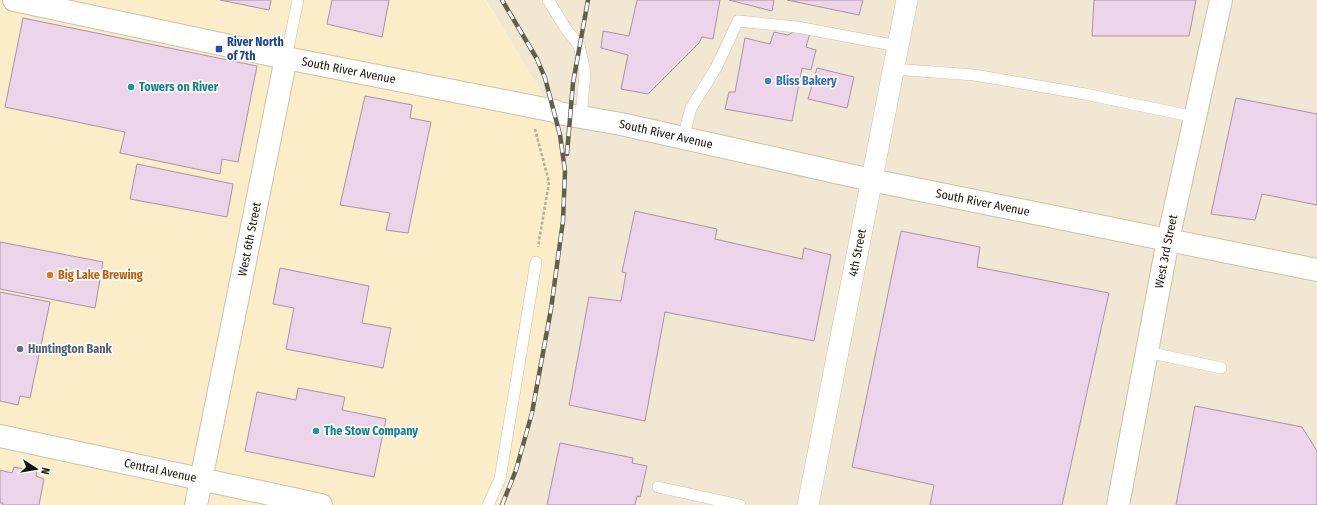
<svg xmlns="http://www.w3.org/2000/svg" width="1317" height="505" viewBox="0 0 1317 505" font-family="'Fira Sans Condensed',sans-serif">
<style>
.built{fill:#faedc8}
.industrial{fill:#f2e7d2}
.building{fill:#ecd4eb;stroke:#a992a8}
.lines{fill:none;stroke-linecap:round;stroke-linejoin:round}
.service-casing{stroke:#ccc2a5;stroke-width:12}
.minor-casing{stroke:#ccc2a5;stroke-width:22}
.tertiary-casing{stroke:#ccc2a5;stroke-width:24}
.secondary-casing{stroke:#ccc2a5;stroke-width:24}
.path{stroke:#b4ae9a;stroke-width:2.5;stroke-dasharray:3 2;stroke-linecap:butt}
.service{stroke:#fff;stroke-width:11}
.minor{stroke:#fff;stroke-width:21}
.tertiary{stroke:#fff;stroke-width:22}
.secondary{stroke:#fff;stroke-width:22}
.rail-casing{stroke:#635e4f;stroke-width:4.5}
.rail{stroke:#fff;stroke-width:3;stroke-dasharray:9;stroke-linecap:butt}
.transit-dot{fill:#1a4fb4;stroke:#fff;stroke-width:1.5}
.shop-dot{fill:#3f7fe0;stroke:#fff;stroke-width:1.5}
.culture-dot{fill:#0f9aa8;stroke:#fff;stroke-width:1.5}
.food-dot{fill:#e8710a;stroke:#fff;stroke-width:1.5}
.service-dot{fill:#5c6f8a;stroke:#fff;stroke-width:1.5}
.labels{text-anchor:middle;stroke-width:3.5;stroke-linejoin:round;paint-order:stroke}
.transit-label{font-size:12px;font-weight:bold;fill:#164399;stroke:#fff;text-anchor:start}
.street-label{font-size:12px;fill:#161308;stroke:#fff}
.shop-label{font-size:12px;font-weight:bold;fill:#366cbe;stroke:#fff;text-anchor:start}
.culture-label{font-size:12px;font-weight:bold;fill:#0d838f;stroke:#fff;text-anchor:start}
.food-label{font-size:12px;font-weight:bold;fill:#c56008;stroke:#fff;text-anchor:start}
.service-label{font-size:12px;font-weight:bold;fill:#4e5e75;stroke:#fff;text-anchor:start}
</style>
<rect width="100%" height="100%" fill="#fef6de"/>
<!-- built -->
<path class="built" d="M0,0H485L555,111L565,171L563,221L532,413L512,479L501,505H0Z"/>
<!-- industrial -->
<path class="industrial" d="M486,0H1317V505H504L534,419L565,229L564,169L549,104Z"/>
<!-- building -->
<path class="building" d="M220,0H271L269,10Z
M332,0H389L382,37L327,24Z
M637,0H720L713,39L702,37L699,43L648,94L621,89L628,55L601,48L603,31L629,36Z
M729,0H774L772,11Z
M787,0H863L859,15Z
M1094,0H1196L1189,36H1092Z
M23,18L257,66L238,162L222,159L220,174L120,153L125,132L5,107Z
M797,30L810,33L806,47L816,50L811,70L802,68L792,121L725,109L729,92H735L745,38L770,44L774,32L788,35Z
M817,68L854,77L847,108L808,99Z
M365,96L412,105L410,118L431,122L408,233L386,230L390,213L340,205Z
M1236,98L1317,114V205L1262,194L1255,220L1211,214Z
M137,164L233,184L227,217L130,199Z
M635,211L717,229L715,239L802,259L804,248L831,255L814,341L665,312L645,421L569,405L589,297L621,301L626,273L622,272Z
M901,231L980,247L977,267L1109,293L1062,505H930L934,485L852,467Z
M0,242L103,262L95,308L0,289Z
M280,268L369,286L362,323L391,328L383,368L286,349L294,308L273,304Z
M0,292L50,302L30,398L20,396L18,405L0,401Z
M298,388L345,397L342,410L386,419L374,477L245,451L257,392L296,400Z
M1195,406L1302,427L1317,451V505H1176Z
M560,443L633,458L632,463L647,466L640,497L637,496L635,505H547Z
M14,467L37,472L36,476L44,479L39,505H2L3,503H0V470L12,473Z"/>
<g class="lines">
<!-- service casing -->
<g class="service-casing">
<path id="service" d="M548,0L566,29L579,45L585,73L581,117
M286,58L298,0
M893,69L974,75L1085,94L1195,117
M683,138L691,108L716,68L738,21L797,27L898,46
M1147,352L1221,368
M658,487L740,505
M488,505L500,479L536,262"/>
</g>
<!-- minor casing -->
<g class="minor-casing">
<g id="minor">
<path id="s1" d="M808,505L907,0"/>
</g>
</g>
<!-- tertiary casing -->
<g class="tertiary-casing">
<g id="tertiary">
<path id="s2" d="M0,436L321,505"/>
<path id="s3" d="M196,505L286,58"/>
<path id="s4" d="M1118,505L1168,240L1221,0"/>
</g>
</g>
<!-- secondary casing -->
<g class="secondary-casing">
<g id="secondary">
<path id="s5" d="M14,0L286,58L555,111L558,113L621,124L871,180L1317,270"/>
</g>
</g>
<!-- path -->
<path class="path" d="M535,129L549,182L538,247"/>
<!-- service -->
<use href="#service" class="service"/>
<!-- minor -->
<use href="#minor" class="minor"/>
<!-- tertiary -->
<use href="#tertiary" class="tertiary"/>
<!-- secondary -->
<use href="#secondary" class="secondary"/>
<!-- rail casing -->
<g class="rail-casing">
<path id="rail" d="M567,154L573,83L588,0
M502,505L516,470L532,413L551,309L563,221L565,171L560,135L545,78L537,59L502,0"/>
</g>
<!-- rail -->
<use href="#rail" class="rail"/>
</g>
<!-- markers -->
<rect class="transit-dot" x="215" y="45" width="8" height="8" rx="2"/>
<circle class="shop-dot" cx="768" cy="81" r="4"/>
<g class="culture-dot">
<circle cx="131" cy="87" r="4"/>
<circle cx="316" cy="431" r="4"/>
</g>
<circle class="food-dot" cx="50" cy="275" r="4"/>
<circle class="service-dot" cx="20" cy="349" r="4"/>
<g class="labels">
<!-- transit labels -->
<g class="transit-label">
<text x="227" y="46">River North<tspan x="227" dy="14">of 7th</tspan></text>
</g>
<!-- street labels -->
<g class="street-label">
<text dy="4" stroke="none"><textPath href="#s5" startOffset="342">South River Avenue</textPath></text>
<text dy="4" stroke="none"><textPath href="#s5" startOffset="666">South River Avenue</textPath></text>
<text dy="4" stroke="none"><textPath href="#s5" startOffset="990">South River Avenue</textPath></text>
<text dy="4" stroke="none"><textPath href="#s3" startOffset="271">West 6th Street</textPath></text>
<text dy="4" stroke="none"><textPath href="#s1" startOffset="257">4th Street</textPath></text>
<text dy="4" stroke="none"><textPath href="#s4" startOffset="258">West 3rd Street</textPath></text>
<text dy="4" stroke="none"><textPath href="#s2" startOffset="164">Central Avenue</textPath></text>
</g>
<!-- shop labels -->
<g class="shop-label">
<text x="776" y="85">Bliss Bakery</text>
</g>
<!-- culture labels -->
<g class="culture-label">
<text x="139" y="91">Towers on River</text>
<text x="324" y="435">The Stow Company</text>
</g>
<!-- food labels -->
<g class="food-label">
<text x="58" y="279">Big Lake Brewing</text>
</g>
<!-- service labels -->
<g class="service-label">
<text x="28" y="353">Huntington Bank</text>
</g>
</g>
<!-- north arrow -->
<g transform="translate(36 469) rotate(102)" stroke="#ffffff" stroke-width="3" paint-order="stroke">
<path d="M0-3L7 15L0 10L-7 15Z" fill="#161308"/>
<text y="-6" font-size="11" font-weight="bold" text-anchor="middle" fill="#161308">N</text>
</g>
</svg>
